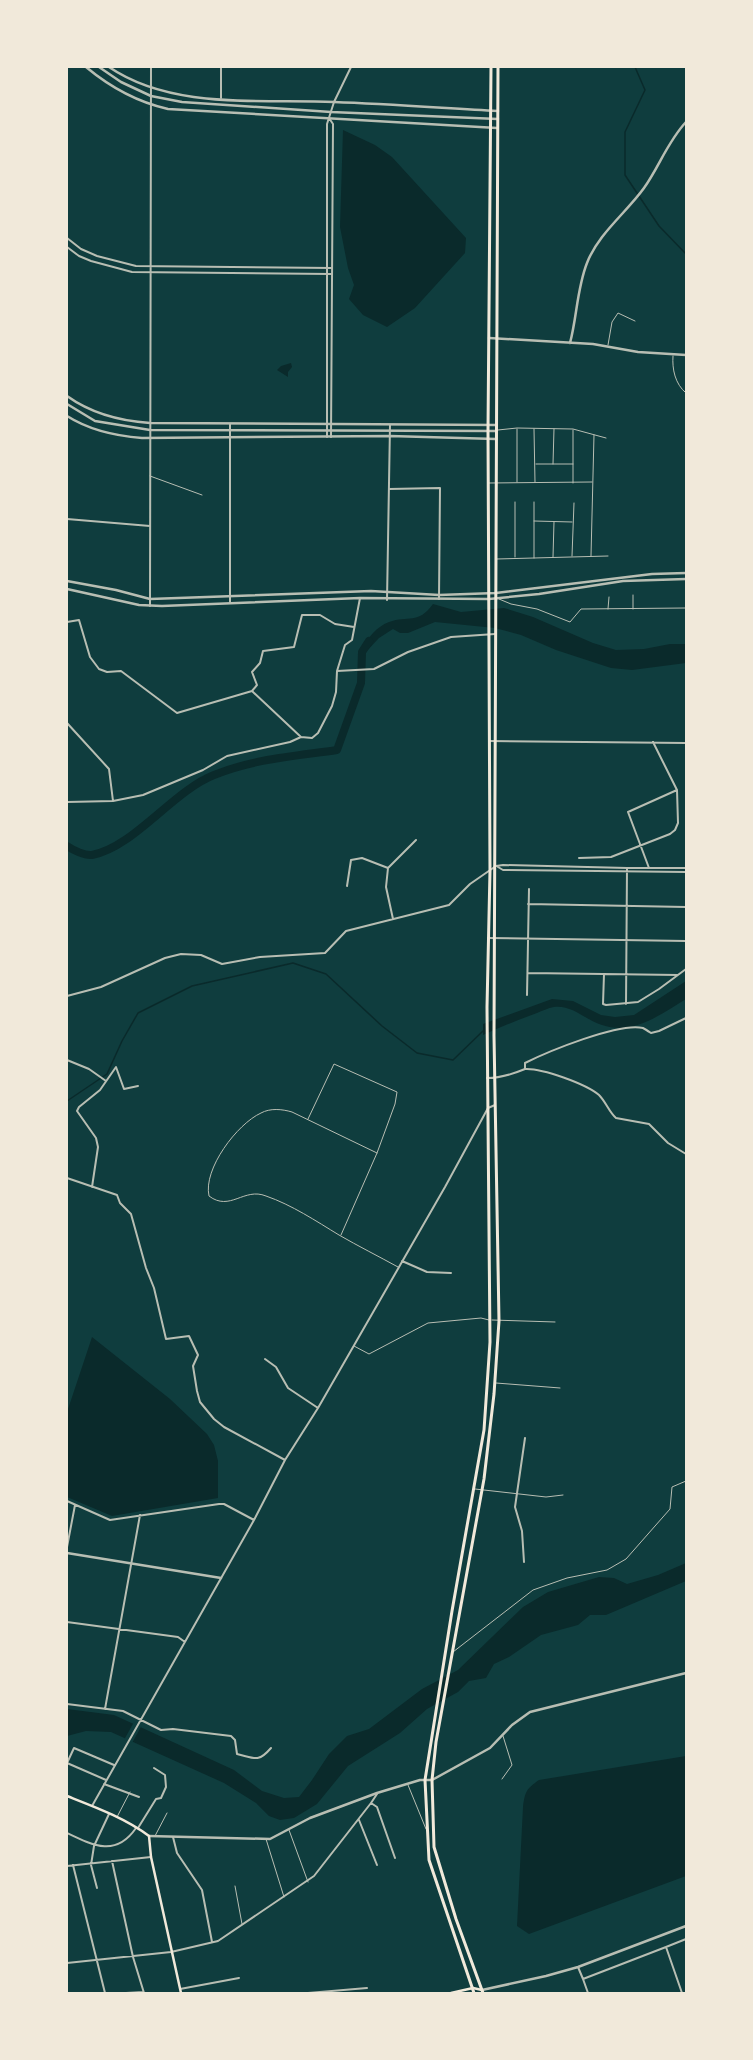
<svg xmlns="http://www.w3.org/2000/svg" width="753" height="2060" viewBox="0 0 753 2060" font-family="'Fira Sans Condensed',sans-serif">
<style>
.water{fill:#0a2a2b}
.pier{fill:#0f3d3e}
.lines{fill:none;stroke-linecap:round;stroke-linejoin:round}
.stream{stroke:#0a2a2b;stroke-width:1.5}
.river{stroke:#0a2a2b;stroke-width:8}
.service{stroke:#b8beb3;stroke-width:1}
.minor{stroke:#b8beb3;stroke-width:2}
.tertiary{stroke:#b8beb3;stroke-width:2.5}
.secondary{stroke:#f1e9da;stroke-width:2.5}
.primary{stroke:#f1e9da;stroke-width:3}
</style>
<rect width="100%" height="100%" fill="#0f3d3e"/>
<!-- water -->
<path class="water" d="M343,130L375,145L392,157L466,238L465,253L415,308L387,327L363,315L349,299L354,285L348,268L340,227Z
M291,363L292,367L288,372V377L277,370L281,366Z
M433,604L461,612L504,608L533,617L593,643L616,650L644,649L670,644H686V663L632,670L611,668L556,650L521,635L495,628L435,622L408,633H400L393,629L379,638L365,653L362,648C369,637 376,627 389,622C408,615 418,625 433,604Z
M686,981V999C661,1014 633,1036 602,1025C585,1020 573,1005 554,1007C548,1008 542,1011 537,1013C518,1020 500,1027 483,1035V1024L552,999L573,1001L601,1015L615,1017L634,1015Z
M92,1337L170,1399L207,1434L214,1445L218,1461V1498L112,1516L67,1497V1412Z
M686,1563V1581L606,1615H590L578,1625L541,1635L509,1657L494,1664L486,1678L469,1681L458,1692L427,1709L400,1733L348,1766L317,1804L294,1818L280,1820L269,1816L256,1803L224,1783L111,1732L86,1731L67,1736V1709L114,1715L234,1770L262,1791L284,1798L299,1797L312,1780L329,1754L347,1736L369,1729L422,1689L458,1670L523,1607L548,1592L599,1577L614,1578L627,1584L658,1575Z
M686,1756V1876L529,1934L517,1926L523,1807C525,1792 526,1789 539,1780Z"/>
<!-- pier -->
<path class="pier" d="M134,1722L142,1725L132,1743L124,1740Z"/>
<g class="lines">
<!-- stream -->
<path class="stream" d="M635,67L645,90L625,132V175L659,226L686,254
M67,1101L107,1074L122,1041L138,1013L192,986L293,963L326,974L382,1026L417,1053L453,1060L483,1031"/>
<!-- river -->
<path class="river" d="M67,846C73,850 85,856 92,855C134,847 173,791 214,775C253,759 296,756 337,750L361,683L362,652L369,641"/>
<!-- service -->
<path class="service" d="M608,345L612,322L618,313L635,321
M673,356C672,369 675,384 686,393
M534,429L535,482
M498,430L517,428L573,429L606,438
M573,430V483
M536,464H573
M553,464L554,429
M150,476L202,495
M517,482V429
M489,483L592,482
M534,521L572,522
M572,556L574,503
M591,556L594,435
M515,557V502
M553,557L554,522
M534,558V502
M497,559L608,556
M633,595V609
M499,599L511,604L537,609L570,622L581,609L686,608
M608,609L609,597
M308,1119L334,1064L397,1092L395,1104L377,1153L341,1235
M377,1153L292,1112C282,1109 270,1108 261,1113C237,1124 203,1169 209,1196C230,1212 244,1187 266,1196C292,1205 316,1221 339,1235C358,1246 378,1256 398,1267
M492,1320L555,1322
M354,1346L369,1354L428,1323L481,1318L489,1320
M496,1383L560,1388
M475,1489L546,1497L563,1495
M453,1652L533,1590L567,1578L607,1570L626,1559L670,1509L672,1487L686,1481
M502,1779L512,1765L503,1736
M408,1785L426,1829
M117,1817L130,1792
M289,1830L308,1882
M155,1836L167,1813
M266,1839L284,1897
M235,1886L242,1924"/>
<!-- minor -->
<path class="minor" d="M221,98V67
M329,118L333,124L331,437
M67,238L81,249L97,256L136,266L332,268
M67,247L79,256L91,261L132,272L331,274
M327,437V124L334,102L351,67
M389,489L440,488L439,599
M67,519L150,526
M387,600L390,425
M230,602V424
M150,606L151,67
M67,622L79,620L90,657L99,669L107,672L121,671L177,713L252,691L301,737
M337,671L374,669L408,652L451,637L495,634
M252,691L257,685L252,672L260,663L263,651L294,647L302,615H320L335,624L354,627
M67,723L109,769L113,801
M489,741L686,743
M67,802L113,801L143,795L203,770L227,756L290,742L301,737L312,738L318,733L332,706L336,692L337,671L345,645L352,640L360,598
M579,858L611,857L670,834L675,830L678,823L677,790L653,742
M498,867L503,870L686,872
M388,868L386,887L393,919
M388,868L416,840
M649,868L628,812L677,790
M347,886L351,860L362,858L388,868
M528,904L686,907
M488,938L686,941
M528,973L678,975
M604,974L603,1004L606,1005L638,1002L659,989L686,969
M527,995L529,889
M67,996L101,987L165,958L181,954L201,955L222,964L260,957L325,953L346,931L449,905L470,884L496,866L503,865L627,868H686
M626,1004L627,868
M67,1060L89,1069L106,1081
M525,1069C542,1068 586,1084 599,1095C606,1102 609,1112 616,1118L649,1124L668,1143L686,1154
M487,1078C501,1078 513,1074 525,1069V1063C547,1052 619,1022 643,1028C645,1029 648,1031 651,1033L659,1031L686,1018
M67,1178L117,1195L120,1203L131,1214L146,1268L154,1288L166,1339L189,1336L198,1355L193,1366L197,1391L200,1402L214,1419L224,1427L285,1460
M92,1187L98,1147L96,1138L77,1111L79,1107L100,1090L116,1067L124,1089L138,1086
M402,1261L427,1272L451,1273
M265,1359L276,1367L288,1388L318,1408
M67,1501L110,1520L219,1504H224L254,1520
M67,1547L75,1505
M524,1562L522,1531L515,1507L525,1438
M67,1622L178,1637L185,1642
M67,1704L123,1711L161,1730L173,1729L231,1736L235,1740L237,1754C255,1758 258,1763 271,1748
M105,1709L140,1515
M67,1763L74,1748L114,1765
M67,1763L106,1780
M104,1784L139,1797
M371,1803L377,1807L395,1858
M92,1806L254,1520L285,1460L318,1408L445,1187L488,1108L495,1105
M359,1820L377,1865
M138,1828L156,1799L161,1798L166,1787L165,1775L154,1768
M67,1833C94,1846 116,1857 136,1828
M173,1837L177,1853L202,1890L212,1942
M112,1861L133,1957L144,1993
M73,1865L105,1993
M67,1866L151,1857
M97,1888L91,1865L94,1846L109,1814
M67,1963L171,1952L218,1941L314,1876L371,1803L377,1794
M578,1967L583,1979
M180,1989L239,1978
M126,1993L143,1992
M308,1993L367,1988
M588,1993L583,1979L666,1947
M682,1993L666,1947L686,1939"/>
<!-- tertiary -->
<path class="tertiary" d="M86,67C110,87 137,102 168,109L497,128
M99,67L121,82L151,96L182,102L331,112L498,119
M109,67C172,110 261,99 334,102C388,104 443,108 498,111
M489,338L593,344L638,352L686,355
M570,343C577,317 577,288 587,263C598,234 626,213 644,188C659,167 668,141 686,122
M67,396C92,414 120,421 150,423L496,425
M67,404L95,421L150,430L496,431
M67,416C89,430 116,436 142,438L390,436L496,439
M67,581L116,590L150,599L371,591L439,595L496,593L652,574L686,573
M67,589L139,605L162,606L360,598L489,599L539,594L623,581L686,579
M67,1553L221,1578
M149,1836L270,1839L310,1818L377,1793L420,1780H432L490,1748L512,1725L530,1712L686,1673
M482,1990L546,1976L578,1967L686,1926"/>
<!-- secondary -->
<path class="secondary" d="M67,1796C95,1807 125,1818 149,1836L151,1857L181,1993
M451,1993L473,1988L482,1990"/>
<!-- primary -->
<path class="primary" d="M474,1993L429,1860L425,1780L452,1611L484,1430L490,1342L487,1007L490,871L488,431L491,67
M483,1993L456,1919L434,1847L432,1780L436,1742L484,1479L494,1394L499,1321L494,1036L498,67"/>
</g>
<!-- border -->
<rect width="753" height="2060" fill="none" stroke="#f1e9da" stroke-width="136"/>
</svg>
